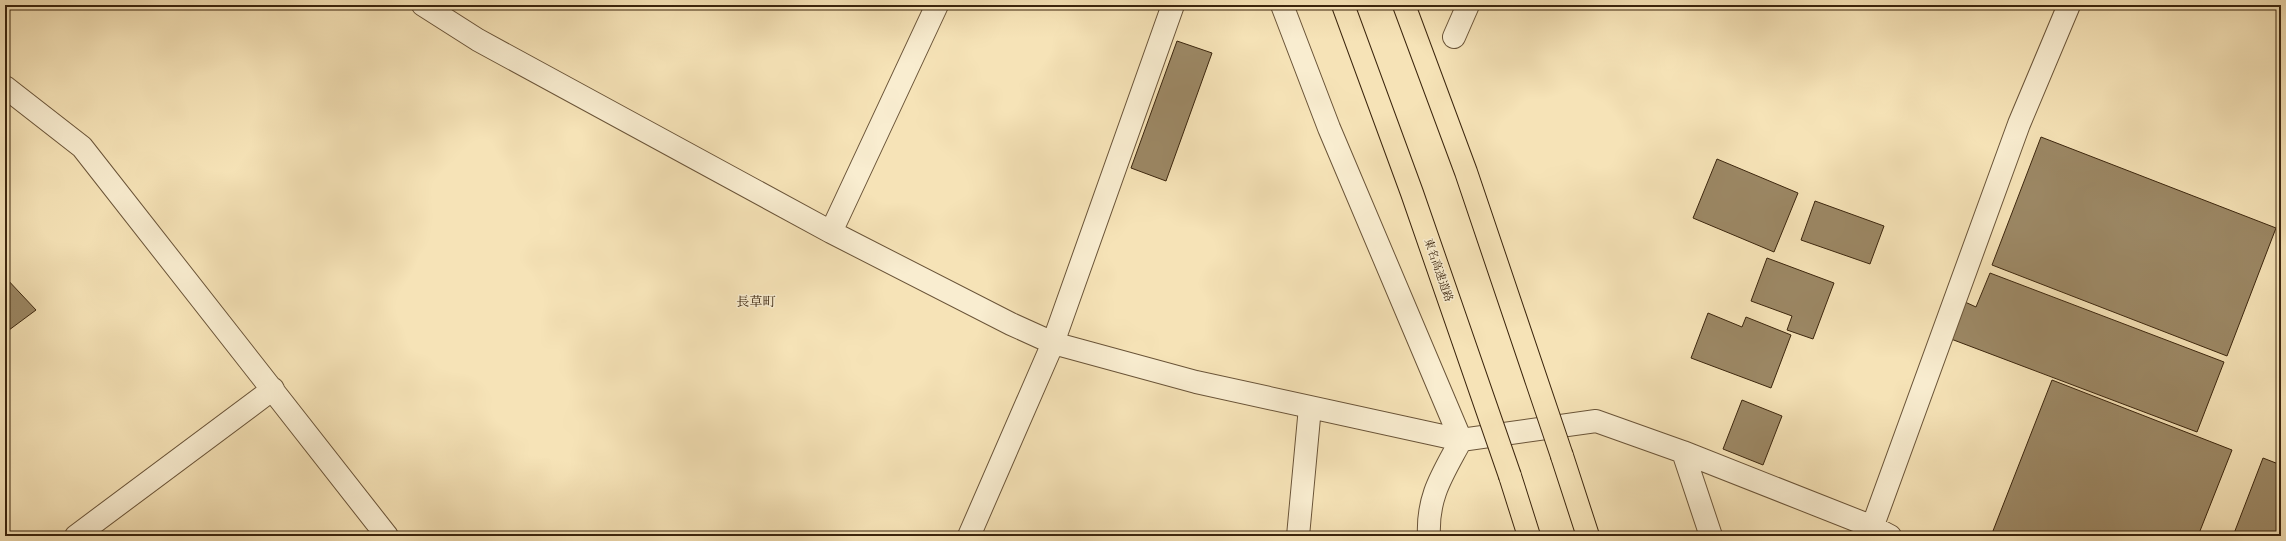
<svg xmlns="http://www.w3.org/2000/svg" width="2286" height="541" viewBox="0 0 2286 541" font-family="'Libre Caslon Text','Noto Serif JP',serif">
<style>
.building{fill:#9c8865;stroke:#3b250d}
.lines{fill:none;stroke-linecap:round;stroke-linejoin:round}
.street-casing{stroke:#6a5438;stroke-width:24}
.highway-casing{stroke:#3b250d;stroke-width:24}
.street{stroke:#f9edd0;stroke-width:22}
.highway{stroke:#f6e3b7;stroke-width:22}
.highway-bridge-casing{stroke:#3b250d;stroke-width:24;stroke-linecap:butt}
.highway-bridge{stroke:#f6e3b7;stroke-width:22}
.labels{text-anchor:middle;stroke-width:3;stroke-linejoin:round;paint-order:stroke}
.street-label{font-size:11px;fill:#3b250d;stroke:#f9edd0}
.quarter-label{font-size:13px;fill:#3b250d;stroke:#f9edd0}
</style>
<rect width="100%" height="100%" fill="#f6e3b7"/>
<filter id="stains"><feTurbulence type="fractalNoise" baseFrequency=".005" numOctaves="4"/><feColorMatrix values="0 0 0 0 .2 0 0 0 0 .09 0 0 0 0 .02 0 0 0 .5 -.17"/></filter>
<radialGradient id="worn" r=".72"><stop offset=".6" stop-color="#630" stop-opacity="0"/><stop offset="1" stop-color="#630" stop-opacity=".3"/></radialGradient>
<!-- building -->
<path class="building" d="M1177,41L1212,53L1166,181L1131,168Z
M2041,137L2276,228L2227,356L1992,265Z
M1717,159L1798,193L1774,252L1693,218Z
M1815,201L1884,226L1870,264L1801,240Z
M1767,258L1834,283L1813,339L1787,330L1792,316L1751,301Z
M1990,273L2224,362L2197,432L1951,339L1965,302L1976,307Z
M5,277L36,310L5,333Z
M1708,313L1742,327L1746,317L1791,335L1771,388L1691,358Z
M2052,380L2232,450L2198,536H1991Z
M1742,400L1782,416L1763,465L1723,449Z
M2263,458L2281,465V536H2233Z"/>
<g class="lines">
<!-- street casing -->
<g class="street-casing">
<path id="street" d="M423,5L478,40L831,232L1011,324L1053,343L1196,382L1461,440L1596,421L1683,452L1873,527L1890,536
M1282,5L1329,128L1461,440C1443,474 1427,496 1429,536
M1454,37L1468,5
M5,87L82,147L387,536
M831,232L937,5
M1683,452L1711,536
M76,536L273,389
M969,536L1053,343L1173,5
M1298,536L1310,407
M1869,536L2019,124L2069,5"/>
</g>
<!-- highway casing -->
<g class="highway-casing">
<path id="highway" d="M1562,456L1588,536
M1510,476L1529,536"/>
</g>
<!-- street -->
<use href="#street" class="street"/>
<!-- highway -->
<use href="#highway" class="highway"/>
<!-- highway-bridge casing -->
<g class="highway-bridge-casing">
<path id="highway-bridge" d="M1343,5L1412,193L1510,476
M1404,5L1466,172L1562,456"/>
</g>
<!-- highway-bridge -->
<use href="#highway-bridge" class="highway-bridge"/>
</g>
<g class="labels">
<!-- street labels -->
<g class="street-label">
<text transform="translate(1439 270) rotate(71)" y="4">東名高速道路</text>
</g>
<!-- quarter labels -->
<g class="quarter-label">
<text x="756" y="306">長草町</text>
</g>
</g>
<!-- margin -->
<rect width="2286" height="541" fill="none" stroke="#f6e3b7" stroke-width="20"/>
<rect x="6" y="6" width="2274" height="529" fill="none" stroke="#3b250d" stroke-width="2"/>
<rect x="10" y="10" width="2266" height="521" fill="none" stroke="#3b250d"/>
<rect width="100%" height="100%" filter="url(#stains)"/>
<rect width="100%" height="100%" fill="url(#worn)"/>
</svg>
